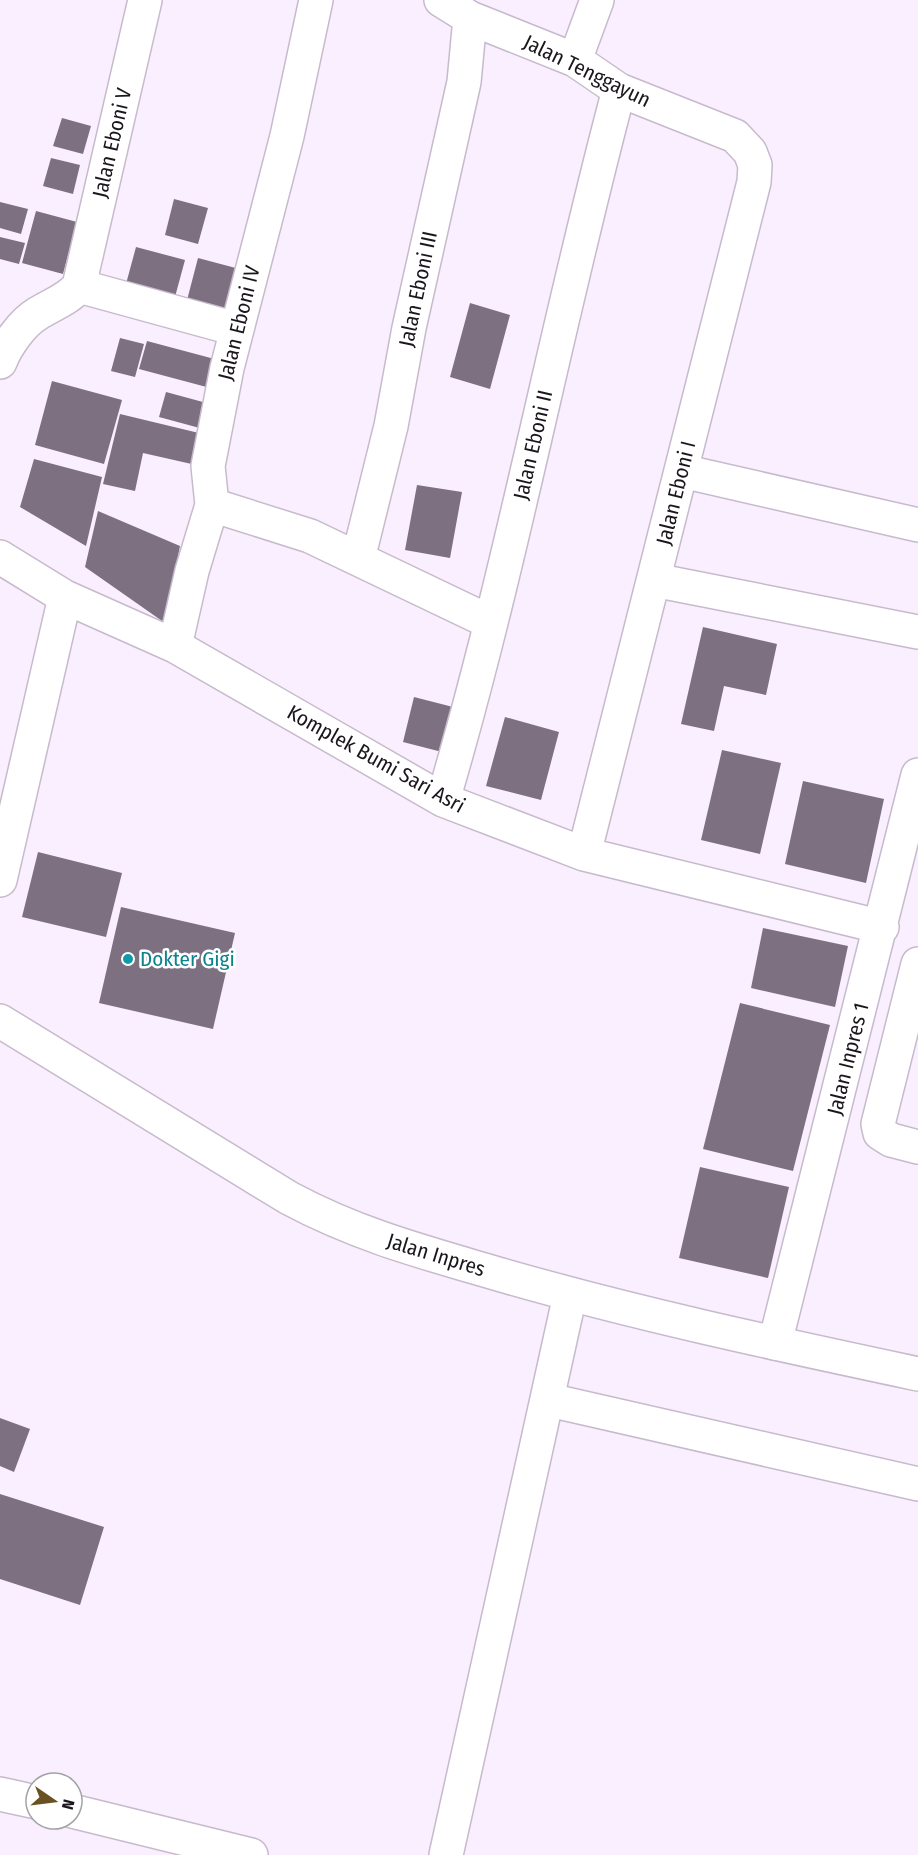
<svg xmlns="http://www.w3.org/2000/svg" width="918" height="1855" viewBox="0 0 918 1855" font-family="'Fira Sans Condensed',sans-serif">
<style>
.building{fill:#7d7181}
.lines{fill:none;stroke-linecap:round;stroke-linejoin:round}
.minor-casing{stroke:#c7bacc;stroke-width:36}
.secondary-casing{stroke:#c7bacc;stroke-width:36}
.minor{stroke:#fff;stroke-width:33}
.secondary{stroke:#fff;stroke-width:33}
.culture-dot{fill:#0f9aa8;stroke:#fff;stroke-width:2}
.labels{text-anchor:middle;stroke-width:5;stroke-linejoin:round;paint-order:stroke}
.street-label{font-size:21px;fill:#1a161c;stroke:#fff}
.culture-label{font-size:21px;fill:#0d838f;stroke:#fff;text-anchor:start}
</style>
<rect width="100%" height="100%" fill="#faeffe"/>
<!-- building -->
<path class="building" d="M62,118L91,126L83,154L53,146Z
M51,158L80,165L73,194L43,186Z
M174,199L208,208L198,244L165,235Z
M0,202L28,209L21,234L0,228Z
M36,211L77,222L63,274L22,263Z
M0,237L25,243L19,264L0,259Z
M136,247L185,260L172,308L123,295Z
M198,258L247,271L235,317L186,304Z
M470,303L510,315L490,389L450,377Z
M120,338L144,344L135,377L111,371Z
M147,341L222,361L214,389L139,369Z
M52,381L122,400L104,464L35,445Z
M166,392L214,405L207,430L159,417Z
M120,414L203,434L196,465L143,453L135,491L103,484Z
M34,459L102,477L86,546L20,507Z
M417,485L462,492L450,558L405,550Z
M98,511L180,546L165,623L85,567Z
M703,627L777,644L766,695L724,686L714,731L681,724Z
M414,697L453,707L442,752L403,742Z
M505,717L559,732L541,800L486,786Z
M722,750L781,763L760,854L701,840Z
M803,781L884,799L866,883L785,864Z
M38,852L122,873L106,937L22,917Z
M121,907L235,933L213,1029L99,1003Z
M763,928L848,946L835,1007L751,988Z
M740,1003L830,1025L793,1171L703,1149Z
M700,1167L789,1187L768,1278L679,1258Z
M0,1418L30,1429L14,1472L0,1466Z
M0,1494L104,1527L80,1605L0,1579Z"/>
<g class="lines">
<!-- minor casing -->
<g class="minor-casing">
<path id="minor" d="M441,0L470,18L575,60L619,90L735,136L750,152L755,165L754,182L584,854
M575,60L597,0
M79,286L145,0
M0,362C6,346 22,323 37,314C51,305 69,299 79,286L236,329
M682,471L918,525
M212,505L310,536L490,622
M0,557L65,597L175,646L443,800L584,854L882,927
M358,559L391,426L409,328L464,82L470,18
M654,580L918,632
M175,646L192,571L212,505L208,466L227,368L287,136L316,0
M443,800C512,566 556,325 619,90
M0,880L65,597
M918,964L878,1124L880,1133L891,1140L918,1147
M775,1343L918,775
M549,1400L918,1484
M0,1794L36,1802
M72,1811L251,1855
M446,1855L570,1295"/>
</g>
<!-- secondary casing -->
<g class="secondary-casing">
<path id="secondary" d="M0,1021L289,1198C358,1235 423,1252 498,1274C636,1314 777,1344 918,1374"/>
</g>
<!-- minor -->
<use href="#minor" class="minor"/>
<!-- secondary -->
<use href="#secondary" class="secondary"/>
</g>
<!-- markers -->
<circle class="culture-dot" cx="128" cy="959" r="6"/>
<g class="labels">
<!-- street labels -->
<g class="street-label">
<text transform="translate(587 71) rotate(26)" y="7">Jalan Tenggayun</text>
<text transform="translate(112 143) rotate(-77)" y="7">Jalan Eboni V</text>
<text transform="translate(418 289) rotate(-78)" y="7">Jalan Eboni III</text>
<text transform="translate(239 323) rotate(-76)" y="7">Jalan Eboni IV</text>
<text transform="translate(533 445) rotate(-77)" y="7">Jalan Eboni II</text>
<text transform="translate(676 493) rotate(-76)" y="7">Jalan Eboni I</text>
<text transform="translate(376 759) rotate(29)" y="7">Komplek Bumi Sari Asri</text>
<text transform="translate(848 1059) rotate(-76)" y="7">Jalan Inpres 1</text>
<text transform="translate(436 1255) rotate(17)" y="7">Jalan Inpres</text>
</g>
<!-- culture labels -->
<g class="culture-label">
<text x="140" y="966">Dokter Gigi</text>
</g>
</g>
<!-- north arrow -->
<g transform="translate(54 1801) rotate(104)"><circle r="28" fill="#ffffff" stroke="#a3a2a4" stroke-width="1.5"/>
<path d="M0-4.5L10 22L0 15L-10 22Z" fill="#6a5122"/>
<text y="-9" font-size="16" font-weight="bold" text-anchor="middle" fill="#1a161c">N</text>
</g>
</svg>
